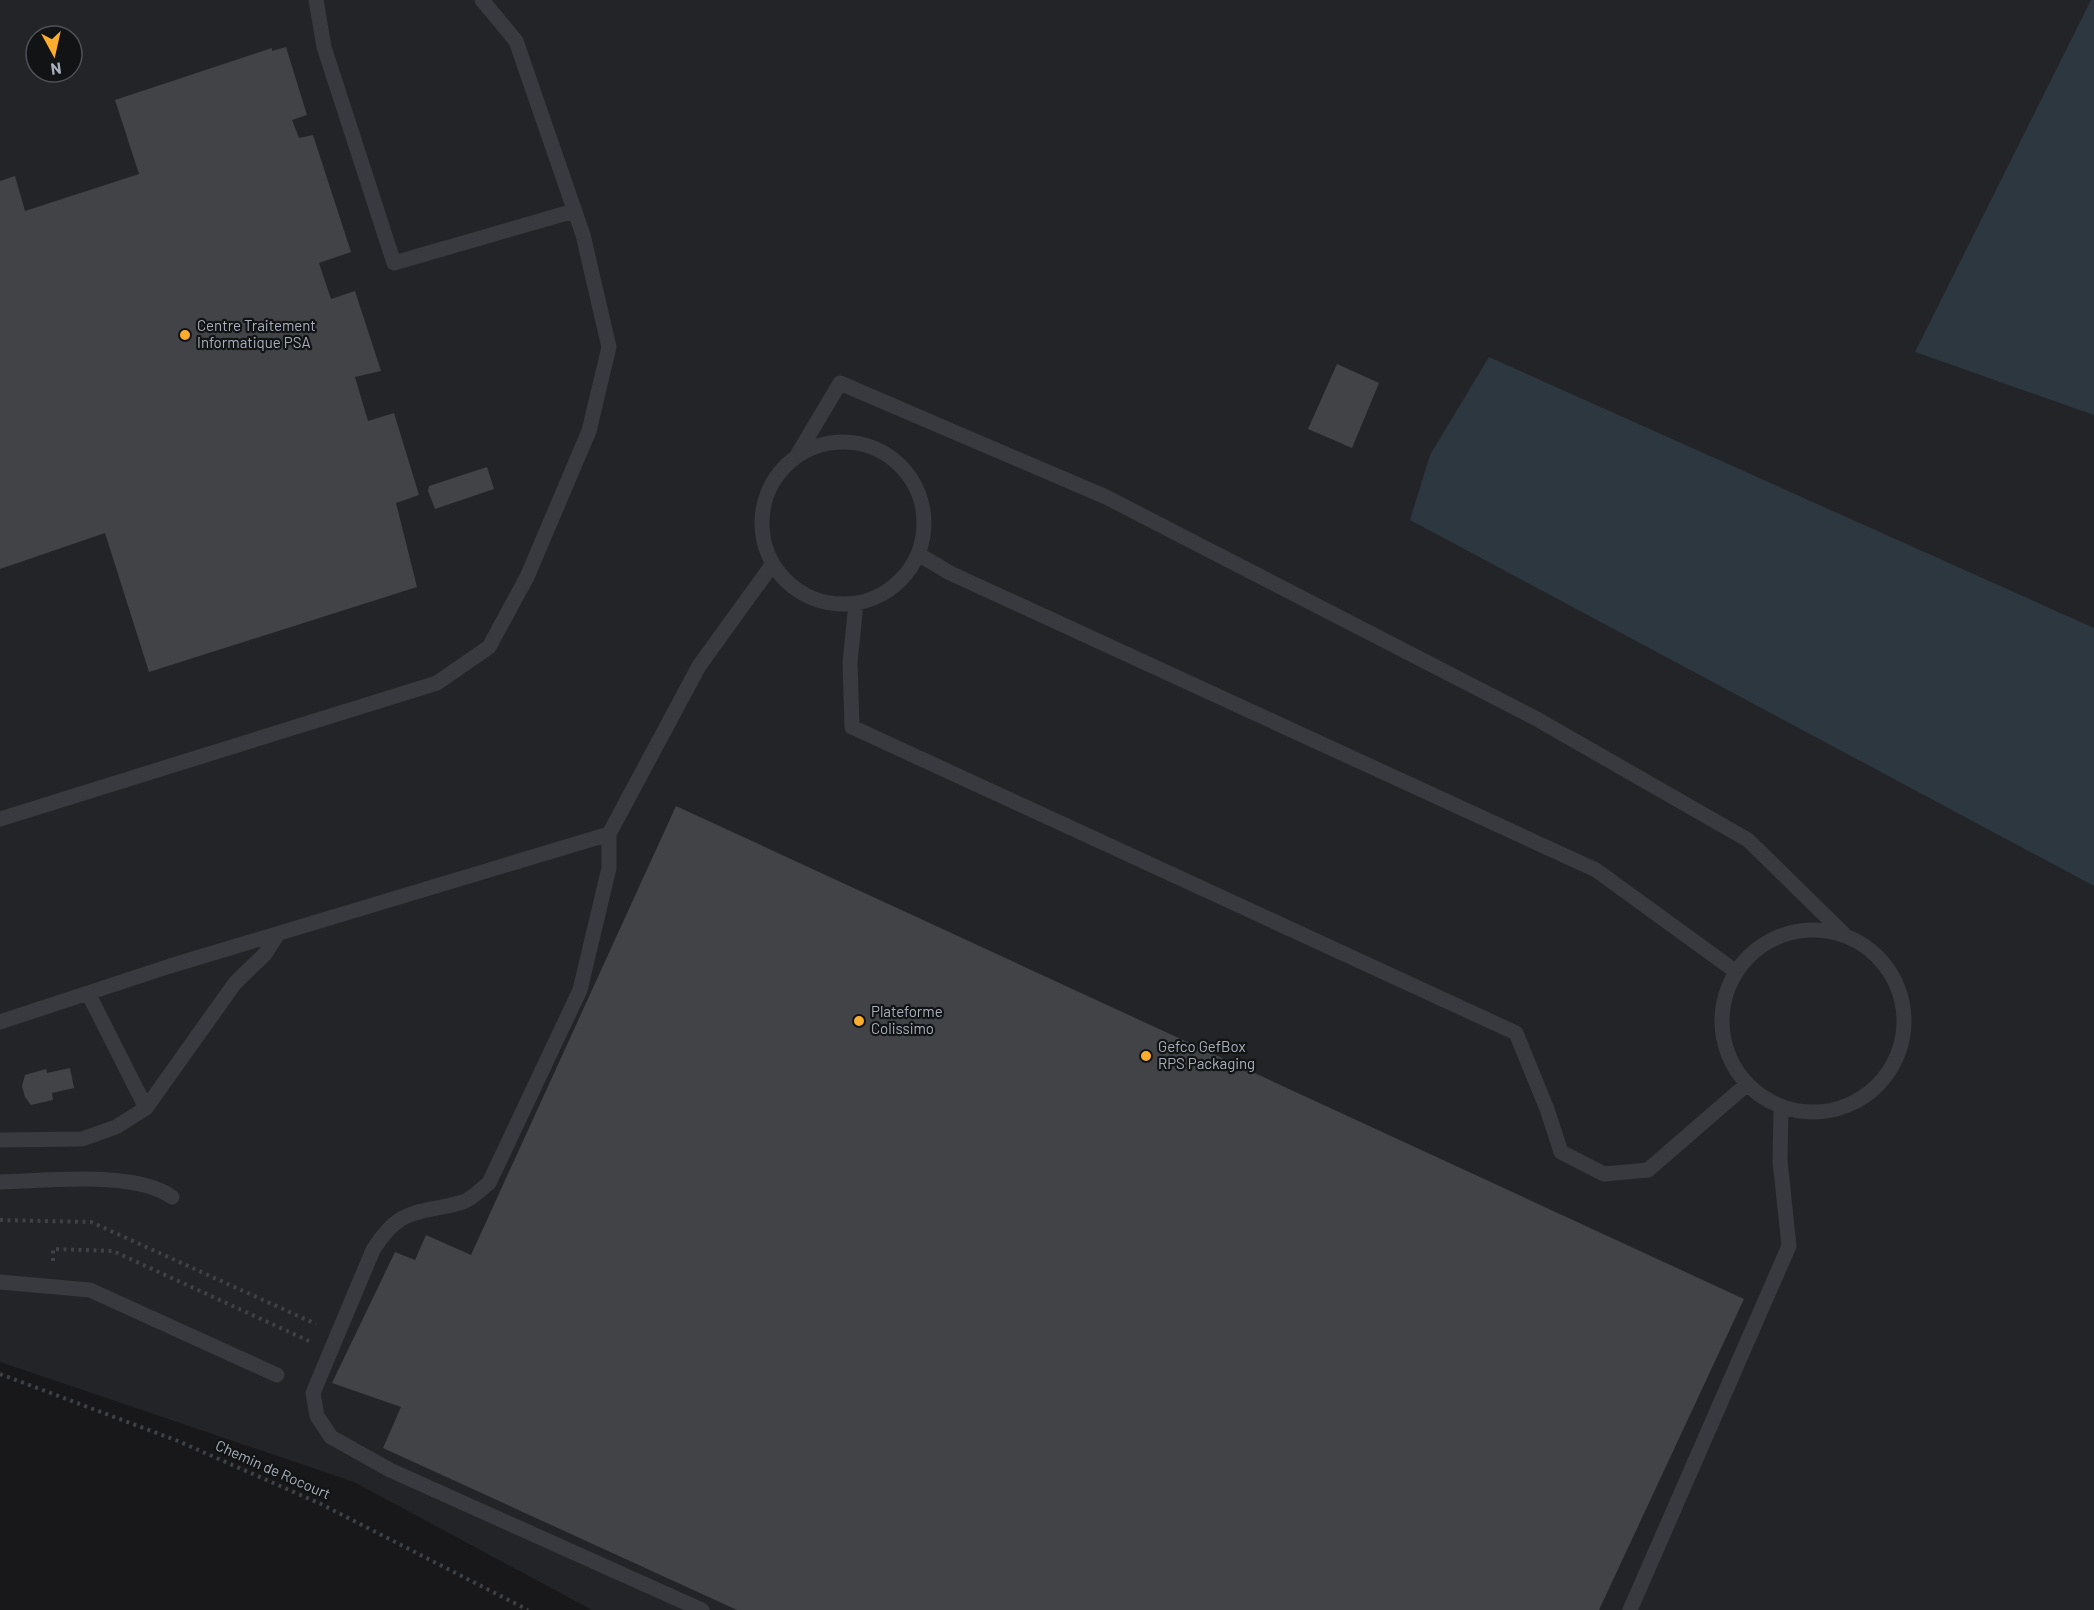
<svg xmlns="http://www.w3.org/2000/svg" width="2094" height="1610" viewBox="0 0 2094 1610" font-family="Barlow,sans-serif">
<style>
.built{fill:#232427;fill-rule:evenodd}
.water{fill:#2d373f}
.building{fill:#414347}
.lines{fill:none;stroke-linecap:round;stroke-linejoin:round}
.path{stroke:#3e4146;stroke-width:4;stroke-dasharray:3 4.5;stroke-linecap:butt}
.lane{stroke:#383a3f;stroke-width:15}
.poi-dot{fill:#fbad2e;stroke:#121315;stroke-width:2}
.labels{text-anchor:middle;stroke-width:4.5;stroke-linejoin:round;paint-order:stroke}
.poi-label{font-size:15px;fill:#a9afba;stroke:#121315;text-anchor:start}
.street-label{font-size:15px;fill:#a9afba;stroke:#121315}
</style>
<rect width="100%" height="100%" fill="#18181a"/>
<!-- built -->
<path class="built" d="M0,0H2094V1610H592L354,1482L0,1362ZM36,36H72V72H36Z"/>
<!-- water -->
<path class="water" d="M2091,0H2094V415L1915,352Z
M1489,357L2094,628V886L1410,520L1430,455Z"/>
<!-- building -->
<path class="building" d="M286,47L307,115L292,120L299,138L313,135L351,252L319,263L331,299L355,291L381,371L355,377L368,421L394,413L419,495L396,503L417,587L149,672L105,533L0,569V181L15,176L25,211L139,174L115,100L272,48V51Z
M1337,364L1379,383L1352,448L1308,429Z
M487,467L494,489L435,509L428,491L429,486Z
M676,806L1744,1299L1599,1610H737L383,1448L401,1407L332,1383L395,1252L415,1260L426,1235L471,1255Z
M70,1068L74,1088L52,1093L53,1100L31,1105L25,1097L22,1086L25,1075L46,1069L47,1073Z"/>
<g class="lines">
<!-- path -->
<path class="path" d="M0,1220L91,1222L316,1324
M53,1261V1249L113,1251L309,1341
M0,1374L178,1441L321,1504L528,1610"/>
<!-- lane -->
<path class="lane" d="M316,0L324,47L394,263L574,211
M762 523a81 81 0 1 1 162 0a81 81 0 1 1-162 0Z
M796,457L840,383L1106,497L1535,718L1748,840L1844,934
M918,554L950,573L1596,870L1735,971
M856,604L850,662L852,727L1516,1033L1547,1109L1561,1152L1604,1174L1648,1170L1746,1085
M0,819L437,683L489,647L527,577L589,431L609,347L583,235L516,41L482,0
M609,834L699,666L772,565
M1722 1021a91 91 0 1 1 182 0a91 91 0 1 1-182 0Z
M88,993L146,1108
M0,1022L170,966L609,834V868L580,990L489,1183C481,1189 472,1199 463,1202C418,1215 401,1205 373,1250L313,1393L317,1416L331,1437L390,1470L702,1610
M0,1140L82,1139L116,1127L146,1108L235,983L265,954L277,935
M0,1182C46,1181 135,1170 172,1197
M0,1282L90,1290L277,1375
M1630,1610L1789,1246L1780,1161L1781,1108"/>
</g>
<!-- markers -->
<g class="poi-dot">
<circle cx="185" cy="335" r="6"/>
<circle cx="859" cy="1021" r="6"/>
<circle cx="1146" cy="1056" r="6"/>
</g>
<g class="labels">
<!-- poi labels -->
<g class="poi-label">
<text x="197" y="331">Centre Traitement<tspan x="197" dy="17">Informatique PSA</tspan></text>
<text x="871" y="1017">Plateforme<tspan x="871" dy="17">Colissimo</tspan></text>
<text x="1158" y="1052">Gefco GefBox<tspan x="1158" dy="17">RPS Packaging</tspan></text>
</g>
<!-- street labels -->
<g class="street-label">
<text transform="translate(273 1470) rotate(24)" y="5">Chemin de Rocourt</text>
</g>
</g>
<!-- north arrow -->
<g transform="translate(54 54) rotate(172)"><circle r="28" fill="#121315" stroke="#4e5157" stroke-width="1.5"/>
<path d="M0-4.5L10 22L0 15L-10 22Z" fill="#fbad2e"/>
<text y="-9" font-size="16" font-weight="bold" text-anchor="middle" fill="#a9afba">N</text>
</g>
</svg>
